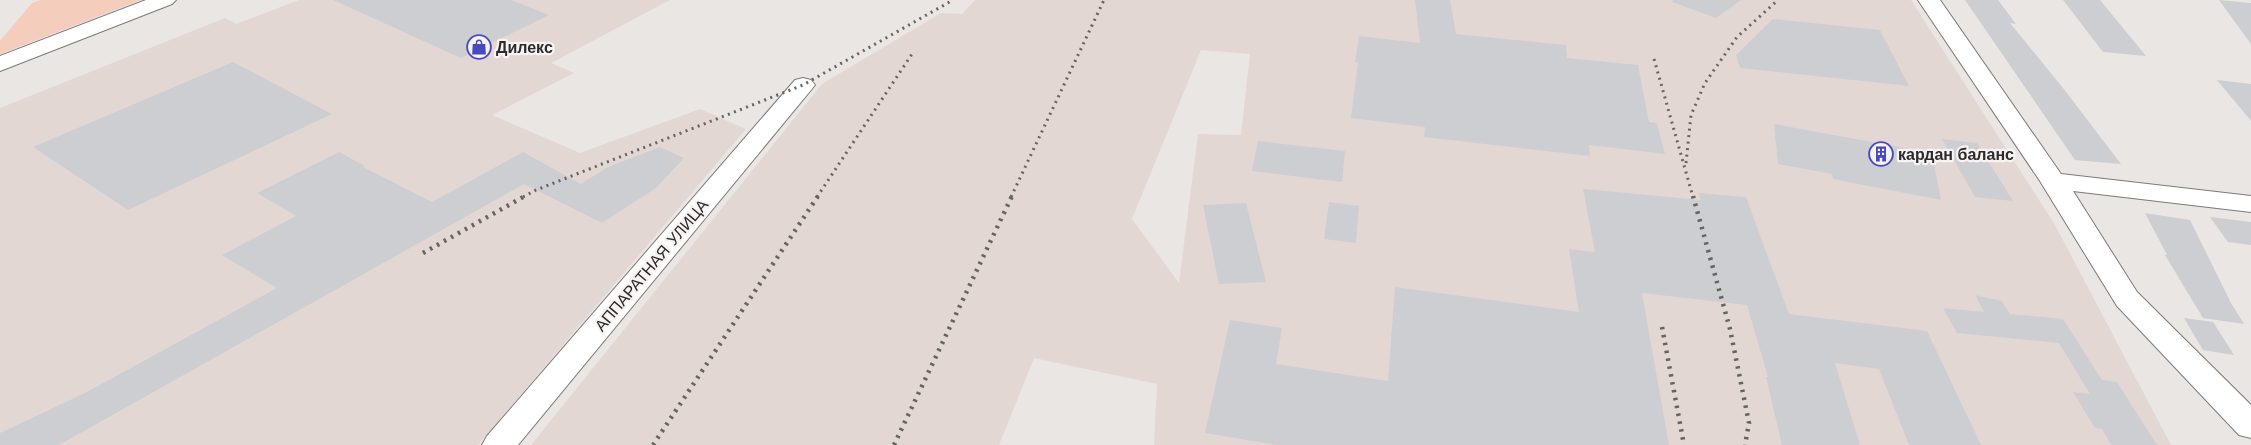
<svg xmlns="http://www.w3.org/2000/svg" width="2251" height="445" viewBox="0 0 2251 445" font-family="'Work Sans',sans-serif">
<style>
.built{fill:#e3d7d4;fill-rule:evenodd}
.green{fill:#f4cdbc}
.building{fill:#cdced1}
.lines{fill:none;stroke-linecap:round;stroke-linejoin:round}
.minor-casing{stroke:#7d7a79;stroke-width:2}
.minor{fill:#fff;fill-rule:evenodd}
.rail-far1{stroke:#666363;stroke-width:3;stroke-dasharray:2 4.5;stroke-linecap:butt}
.rail{stroke:#666363;stroke-width:4.5;stroke-dasharray:2.5 5.5;stroke-linecap:butt}
.labels{text-anchor:middle;stroke-width:4.5;stroke-linejoin:round;paint-order:stroke}
.poi-label{font-size:16px;font-weight:bold;fill:#2c2a2a;stroke:#f7f3f2;text-anchor:start}
.street-label{font-size:16px;fill:#2c2a2a;stroke:#f7f3f2}
</style>
<rect width="100%" height="100%" fill="#e9e6e4"/>
<!-- built -->
<path class="built" d="M299,0H670L551,63L574,73L492,115L580,153L700,109L746,129L478,445H0V108L225,18L236,24Z
M975,0H1911L2055,225L2171,445H1154L1157,384L1034,358L999,445H531L822,84L941,13L962,14ZM1201,50L1250,54L1241,135L1198,134L1179,283L1132,219Z"/>
<!-- green -->
<path class="green" d="M41,0H141L0,54V41L32,3Z"/>
<!-- building -->
<path class="building" d="M333,0H511L549,15L461,58Z
M1415,0H1450L1456,34L1566,45L1567,58L1638,65L1649,122L1657,123L1665,154L1589,145L1590,156L1424,137L1425,127L1351,118L1358,62H1355L1359,36L1420,43Z
M1673,0H1741L1716,18L1672,2Z
M1965,0H1998L2016,24L2010,23L2063,88L2121,164L2075,160Z
M2063,0H2100L2146,56L2103,52Z
M2219,0L2251,3V44Z
M1773,19L1880,30L1909,86L1740,68L1736,55Z
M233,62L332,114L128,210L33,147Z
M2217,80L2251,84V121Z
M1774,124L1932,153L1941,200L1833,179L1832,174L1778,164Z
M1942,139L1977,143L2013,201L1975,197Z
M1258,141L1345,151L1342,182L1252,171Z
M660,147L684,158L656,188L602,223L524,184L59,445H0V433L85,393L277,288L222,255L296,216L257,193L339,152L365,166L363,167L432,202L523,152L581,184L608,167Z
M1583,189L1701,200L1698,193L1746,197L1789,314L1927,331L1981,445H1909L1879,369L1835,363L1860,445H1782L1766,377H1768L1747,305L1642,293L1669,445H1276L1205,433L1230,320L1282,328L1276,364L1388,381L1395,287L1579,312L1569,249L1595,252Z
M1329,202L1359,206L1356,243L1324,239Z
M1246,203L1266,282L1219,284L1203,205Z
M2145,213L2190,220L2231,303L2244,324L2203,318L2165,255H2167Z
M2210,217L2251,222V245L2228,242Z
M1975,295L2002,301L2010,314L2063,319L2102,380L2117,382L2157,445H2111L2102,429L2095,428L2073,392L2090,394L2059,343L1957,333L1943,308L1984,312Z
M2184,318L2213,322L2234,355L2203,350Z"/>
<g class="lines">
<!-- minor casing -->
<g class="minor-casing">
<path id="minor" d="M146,0H176L172,4L0,71V56Z
M1918,0H1940L2061,174L2251,196V212L2073,191L2137,292L2251,405V438L2239,435L2117,306L2040,181Z
M803,78L811,80L815,85L811,90L518,445H482L487,436L795,80Z"/>
</g>
<!-- minor -->
<use href="#minor" class="minor"/>
<!-- rail-far1 -->
<path class="rail-far1" d="M1654,59L1693,197
M1686,163L1691,115L1705,83L1737,37L1778,0
M523,197L536,190L803,85L953,0
M817,197L912,54
M1011,197L1104,0"/>
<!-- rail -->
<path class="rail" d="M1693,196L1730,329L1749,423L1745,445
M423,253L525,196
M1662,327L1684,445
M653,445L818,196
M894,445L1012,196"/>
</g>
<!-- icons -->
<defs>
<g id="shop-ring" transform="scale(1.25)"><circle r="9.5" fill="#f7f3f2" stroke="#484bc0" stroke-width="1.5"/><path d="M-5-2.5h2.3a2.7 3.5 0 0 1 5.4 0H5L5.5 6h-11ZM-1.5-2.5h3a1.5 2.3 0 0 0-3 0Z" fill="#484bc0"/></g>
<g id="building-ring" transform="scale(1.25)"><circle r="9.5" fill="#f7f3f2" stroke="#484bc0" stroke-width="1.5"/><path d="M-4-6H4V6H1V3H-1V6H-4ZM-2.5-4.3h1.7v1.8h-1.7ZM.8-4.3h1.7v1.8H.8ZM-2.5-1h1.7V.8h-1.7ZM.8-1h1.7V.8H.8Z" fill="#484bc0"/></g>
</defs>
<g fill-rule="evenodd">
<use href="#shop-ring" x="479" y="47"/>
<use href="#building-ring" x="1881" y="154"/>
</g>
<g class="labels">
<!-- poi labels -->
<g class="poi-label">
<text x="496" y="53">Дилекс</text>
<text x="1898" y="160">кардан баланс</text>
</g>
<!-- street labels -->
<g class="street-label">
<text transform="translate(651 265) rotate(-50)" y="6">АППАРАТНАЯ УЛИЦА</text>
</g>
</g>
</svg>
